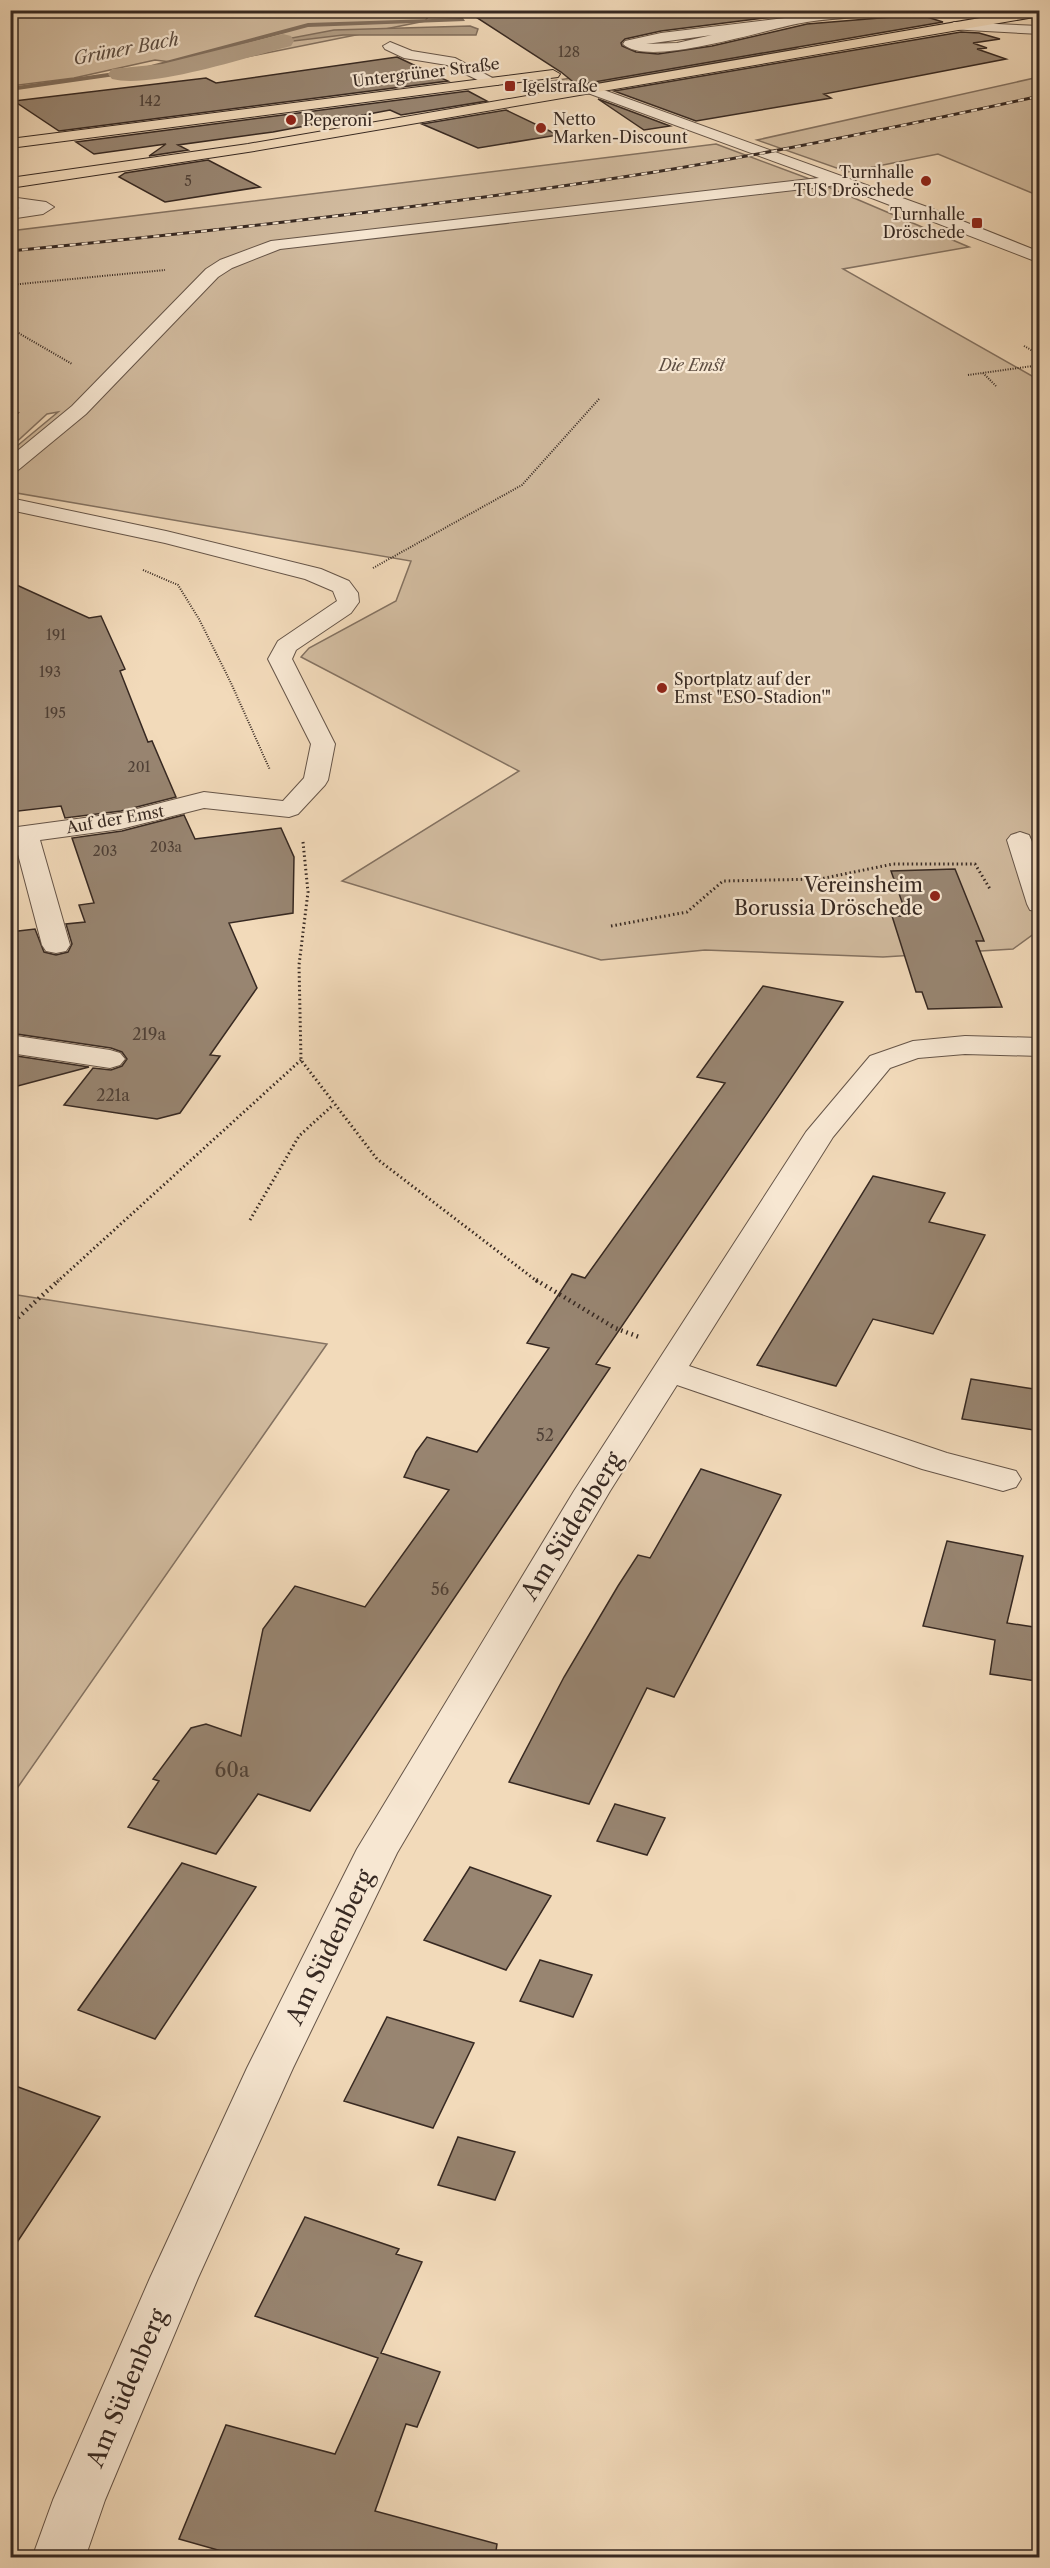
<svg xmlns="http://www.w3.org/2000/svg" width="1050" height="2568" viewBox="0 0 1050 2568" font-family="'Libre Caslon Text',serif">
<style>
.green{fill:#d2bca0;stroke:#847261;stroke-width:1.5}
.water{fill:#b29e86;stroke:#816f5e;stroke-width:1.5}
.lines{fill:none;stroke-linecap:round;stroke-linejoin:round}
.stream{fill:#816f5e;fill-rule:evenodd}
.canal{fill:#b29e86;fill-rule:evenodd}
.building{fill:#988571;stroke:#372922;stroke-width:1.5}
.minor-casing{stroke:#665548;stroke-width:2}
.major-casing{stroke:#372922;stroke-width:2}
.path-far2{stroke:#372922;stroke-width:2;stroke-dasharray:1 1.5;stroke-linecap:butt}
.path-far1{stroke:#372922;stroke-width:3;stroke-dasharray:1.5 3;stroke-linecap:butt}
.path{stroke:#372922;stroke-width:4.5;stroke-dasharray:1.5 4;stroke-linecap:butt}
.minor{fill:#f7e7d2;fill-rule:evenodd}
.major{fill:#f2daba;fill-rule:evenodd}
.rail-casing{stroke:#372922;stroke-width:3}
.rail{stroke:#f7e7d2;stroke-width:2;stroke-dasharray:6;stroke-linecap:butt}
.poi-dot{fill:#8f2418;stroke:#f7e7d2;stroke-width:2}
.labels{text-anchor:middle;stroke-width:4.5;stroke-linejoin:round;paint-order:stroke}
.far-number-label{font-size:14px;fill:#4f4036}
.far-street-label{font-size:16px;fill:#372922;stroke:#f7e7d2}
.far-poi-label{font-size:16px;fill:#372922;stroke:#f7e7d2;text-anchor:start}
.far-park-label{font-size:16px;font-style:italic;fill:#5e4e42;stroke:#f7e7d2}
.number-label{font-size:16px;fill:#4f4036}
.far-water-label{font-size:18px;font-style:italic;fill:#5c4c40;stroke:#f7e7d2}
.poi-label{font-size:20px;fill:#372922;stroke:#f7e7d2;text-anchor:end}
.near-number-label{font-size:20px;fill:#4f4036}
.near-street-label{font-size:24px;fill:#372922;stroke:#f7e7d2}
</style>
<rect width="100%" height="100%" fill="#f2daba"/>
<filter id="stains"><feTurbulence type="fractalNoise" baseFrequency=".00333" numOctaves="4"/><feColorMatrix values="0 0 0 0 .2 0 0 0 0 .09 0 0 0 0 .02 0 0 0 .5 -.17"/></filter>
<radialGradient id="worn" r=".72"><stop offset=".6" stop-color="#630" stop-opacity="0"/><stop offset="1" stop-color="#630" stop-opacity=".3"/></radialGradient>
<!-- green -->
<path class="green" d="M457,10L465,16L428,17L425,21L202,66L155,60L74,78L11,86V11Z
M802,44L795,49L586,85L538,83Z
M1039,77V196L938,154L848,172L757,140Z
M716,144L807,178L969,247L843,269L1039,380V930L1013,949L883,957L705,950L601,960L342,881L519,771L301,657L309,648L396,601L411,561L11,492V451L58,412L47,414L11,447L10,231Z
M11,1294L327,1344L11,1797L10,1294Z"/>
<!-- water -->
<path class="water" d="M470,26L478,29L476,35H343L285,42L281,40L334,30Z"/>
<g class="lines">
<!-- stream -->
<path class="stream" d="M463,18L465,21L308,27L136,73L10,91V87L136,69L308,23Z"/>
<!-- canal -->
<path class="canal" d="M283,34L291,36L294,41L291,46C247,57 152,89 112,79L108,74L112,69L162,64Z"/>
</g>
<!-- building -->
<path class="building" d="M465,10H828L661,31L625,39L621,43L622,46L636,52L658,54L712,46L807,24L904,16L911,12L943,22L577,85L561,72Z
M961,32L979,33L1000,39L973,43L987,48L977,49L1006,59L824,94L831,98L696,121L614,91Z
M397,57L448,81L59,131L14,101L206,78L216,83Z
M468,91L487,101L401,115L390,110L273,132L178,145L188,150L149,156L166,144L94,154L76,142Z
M598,99L670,126L644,130Z
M506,110L558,135L478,148L422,124Z
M208,160L260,187L165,202L119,177L125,173Z
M10,582L89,618L101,616L125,669L120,671L148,742L152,741L176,797L121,811L65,818L61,806L10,812Z
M184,815L195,839L281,828L294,857L293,913L229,923L257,988L210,1055L220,1056L180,1113L157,1119L64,1105L93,1068L111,1070L122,1066L127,1059L122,1052L111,1048L10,1033V932L35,929L44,952L56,955L68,952L72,944L66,924L85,922L79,905L94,903L72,838L122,831Z
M955,869L984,941H976L1002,1007L928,1009L922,992H916L892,916H907L891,871Z
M763,986L843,1002L596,1364L610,1368L310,1811L258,1794L216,1854L128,1827L159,1781L153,1779L191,1728L206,1724L241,1736L263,1629L295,1586L365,1607L449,1490L404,1477L416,1452L427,1437L477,1452L549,1348L527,1343L572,1274L585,1278L725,1083L697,1077Z
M10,1055L89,1067L10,1088Z
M873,1176L945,1193L929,1222L985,1235L933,1334L873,1319L836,1386L757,1365Z
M971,1379L1040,1390V1431L962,1419Z
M701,1469L781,1495L674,1697L647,1688L589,1804L509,1782L564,1677L618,1586L638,1555L650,1558Z
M947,1541L1023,1556L1007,1623L1040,1628L1036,1681L990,1674L995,1640L923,1626Z
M615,1804L665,1818L647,1855L597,1841Z
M182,1863L256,1887L155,2039L78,2010Z
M470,1867L551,1896L506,1970L424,1940Z
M540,1960L592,1975L573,2017L520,2001Z
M387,2017L474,2043L433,2128L344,2101Z
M10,2084L100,2117L10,2253Z
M458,2137L515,2152L495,2200L438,2185Z
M305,2217L399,2249L396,2254L422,2262L381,2353L440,2372L417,2427L406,2424L375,2511L497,2544L495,2558H246L179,2539L226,2425L335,2454L378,2358L255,2316Z"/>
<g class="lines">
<!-- minor casing -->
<g class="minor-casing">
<path id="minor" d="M851,10H910L904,14C872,16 839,17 807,22C771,27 649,69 623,44L625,41L661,33ZM712,35L677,43L646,44Z
M954,22L1040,26V34L949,29L948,26Z
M390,42L412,51L455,58L500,82L498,85H488L447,65L404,58L385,49L383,46Z
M590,85L930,208L1040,252V263L838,185L280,249L232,268L218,277L86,414L17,471L10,473V457L72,406L206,269L220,260L271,241L819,178L585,92L583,89Z
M10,197L46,202L54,207L43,214L10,219V209L20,208L10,207Z
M10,498L166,531L321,569L349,581L358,593L359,602L351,613L296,650L292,659L335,744L328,780L325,785L298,814L289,817L204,808L121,829L40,840L70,945L66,951L56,953L46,951L42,945L15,843L10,844V828L121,813L204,792L283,801L304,778L311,744L268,659L278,641L337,601L333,591L305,579L165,543L10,510Z
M1020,832L1029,835L1040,860V912L1030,910L1027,904L1007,840L1011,835Z
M10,1035L110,1050L120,1053L125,1059L120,1065L110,1068L10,1053Z
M965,1036L1040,1038V1056L965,1054L918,1058L890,1068L833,1137L689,1366L947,1453L1016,1471L1021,1479L1016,1487L1003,1491L922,1469L677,1385L610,1491L397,1853L293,2068L198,2278L105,2500L85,2558H32L53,2500L150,2278L247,2068L357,1849L574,1491L806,1132L870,1056L913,1041Z"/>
</g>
<!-- major casing -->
<g class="major-casing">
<path id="major" d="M1026,10H1040V16L248,152L10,188V178L248,144Z
M553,70L560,74L558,77L10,148V139Z"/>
</g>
<!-- path-far2 -->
<path class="path-far2" d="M10,285L165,270
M10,328L72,364
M1024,346L1040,355
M983,373L996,386
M968,375L1040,365
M10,407L19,413
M373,568L522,485L599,399
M143,570L178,585L199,619L231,683L270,770"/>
<!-- path-far1 -->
<path class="path-far1" d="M303,842L308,892L299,965L301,1060L377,1159L538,1282
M611,926L687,912L723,881L820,879L893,864H975L990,889
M250,1220L299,1136L333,1105
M57,1282L301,1060"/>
<!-- path -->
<path class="path" d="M536,1280L615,1328L639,1337
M10,1325L59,1280"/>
<!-- minor -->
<use href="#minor" class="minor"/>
<!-- major -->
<use href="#major" class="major"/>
<!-- rail casing -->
<g class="rail-casing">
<path id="rail" d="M10,251C226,230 441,206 655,172C784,151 912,124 1040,96"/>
</g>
<!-- rail -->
<use href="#rail" class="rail"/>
</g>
<!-- markers -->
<g class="poi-dot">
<rect x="504" y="80" width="12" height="12" rx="3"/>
<circle cx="291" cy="120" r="6"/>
<circle cx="541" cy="128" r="6"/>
<circle cx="926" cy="181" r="6"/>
<rect x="971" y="217" width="12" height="12" rx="3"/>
<circle cx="662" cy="688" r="6"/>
<circle cx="935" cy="896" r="6"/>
</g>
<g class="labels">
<!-- far-number labels -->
<g class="far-number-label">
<text x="569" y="57">128</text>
<text x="150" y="106">142</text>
<text x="188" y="186">5</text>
<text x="56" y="640">191</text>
<text x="50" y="677">193</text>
<text x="55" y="718">195</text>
<text x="139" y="772">201</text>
<text x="166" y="852">203a</text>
<text x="105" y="856">203</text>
</g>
<!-- far-street labels -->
<g class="far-street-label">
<text transform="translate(426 72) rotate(-7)" y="6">Untergrüner Straße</text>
<text transform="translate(115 819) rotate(-10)" y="6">Auf der Emst</text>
</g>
<!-- far-poi labels -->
<g class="far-poi-label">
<text x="522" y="92">Igelstraße</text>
<text x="553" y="125">Netto<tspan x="553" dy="18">Marken-Discount</tspan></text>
<text x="303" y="126">Peperoni</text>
<text x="914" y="178" text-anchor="end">Turnhalle<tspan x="914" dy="18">TUS Dröschede</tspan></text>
<text x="965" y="220" text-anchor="end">Turnhalle<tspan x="965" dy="18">Dröschede</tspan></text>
<text x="674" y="685">Sportplatz auf der<tspan x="674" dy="18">Emst "ESO-Stadion'"</tspan></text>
</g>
<!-- far-park labels -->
<g class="far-park-label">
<text x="692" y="371">Die Emst</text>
</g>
<!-- number labels -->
<g class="number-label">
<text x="149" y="1040">219a</text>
<text x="113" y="1101">221a</text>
<text x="545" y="1441">52</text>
<text x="440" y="1595">56</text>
</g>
<!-- far-water labels -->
<g class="far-water-label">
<text transform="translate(126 49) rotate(-11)" y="6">Grüner Bach</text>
</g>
<!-- poi labels -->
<g class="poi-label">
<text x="923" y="892">Vereinsheim<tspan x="923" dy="23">Borussia Dröschede</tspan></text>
</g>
<!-- near-number labels -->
<g class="near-number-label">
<text x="232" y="1777">60a</text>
</g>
<!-- near-street labels -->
<g class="near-street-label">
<text transform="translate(572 1526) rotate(-58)" y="8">Am Südenberg</text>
<text transform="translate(330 1947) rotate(-64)" y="8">Am Südenberg</text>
<text transform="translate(127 2388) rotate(-67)" y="8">Am Südenberg</text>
</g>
</g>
<!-- margin -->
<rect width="1050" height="2568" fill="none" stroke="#f2daba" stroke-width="36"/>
<rect x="12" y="12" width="1026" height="2544" fill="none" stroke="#372922" stroke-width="3"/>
<rect x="18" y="18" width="1014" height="2532" fill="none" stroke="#372922" stroke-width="1.5"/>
<rect width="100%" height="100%" filter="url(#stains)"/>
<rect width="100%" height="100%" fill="url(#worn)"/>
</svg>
